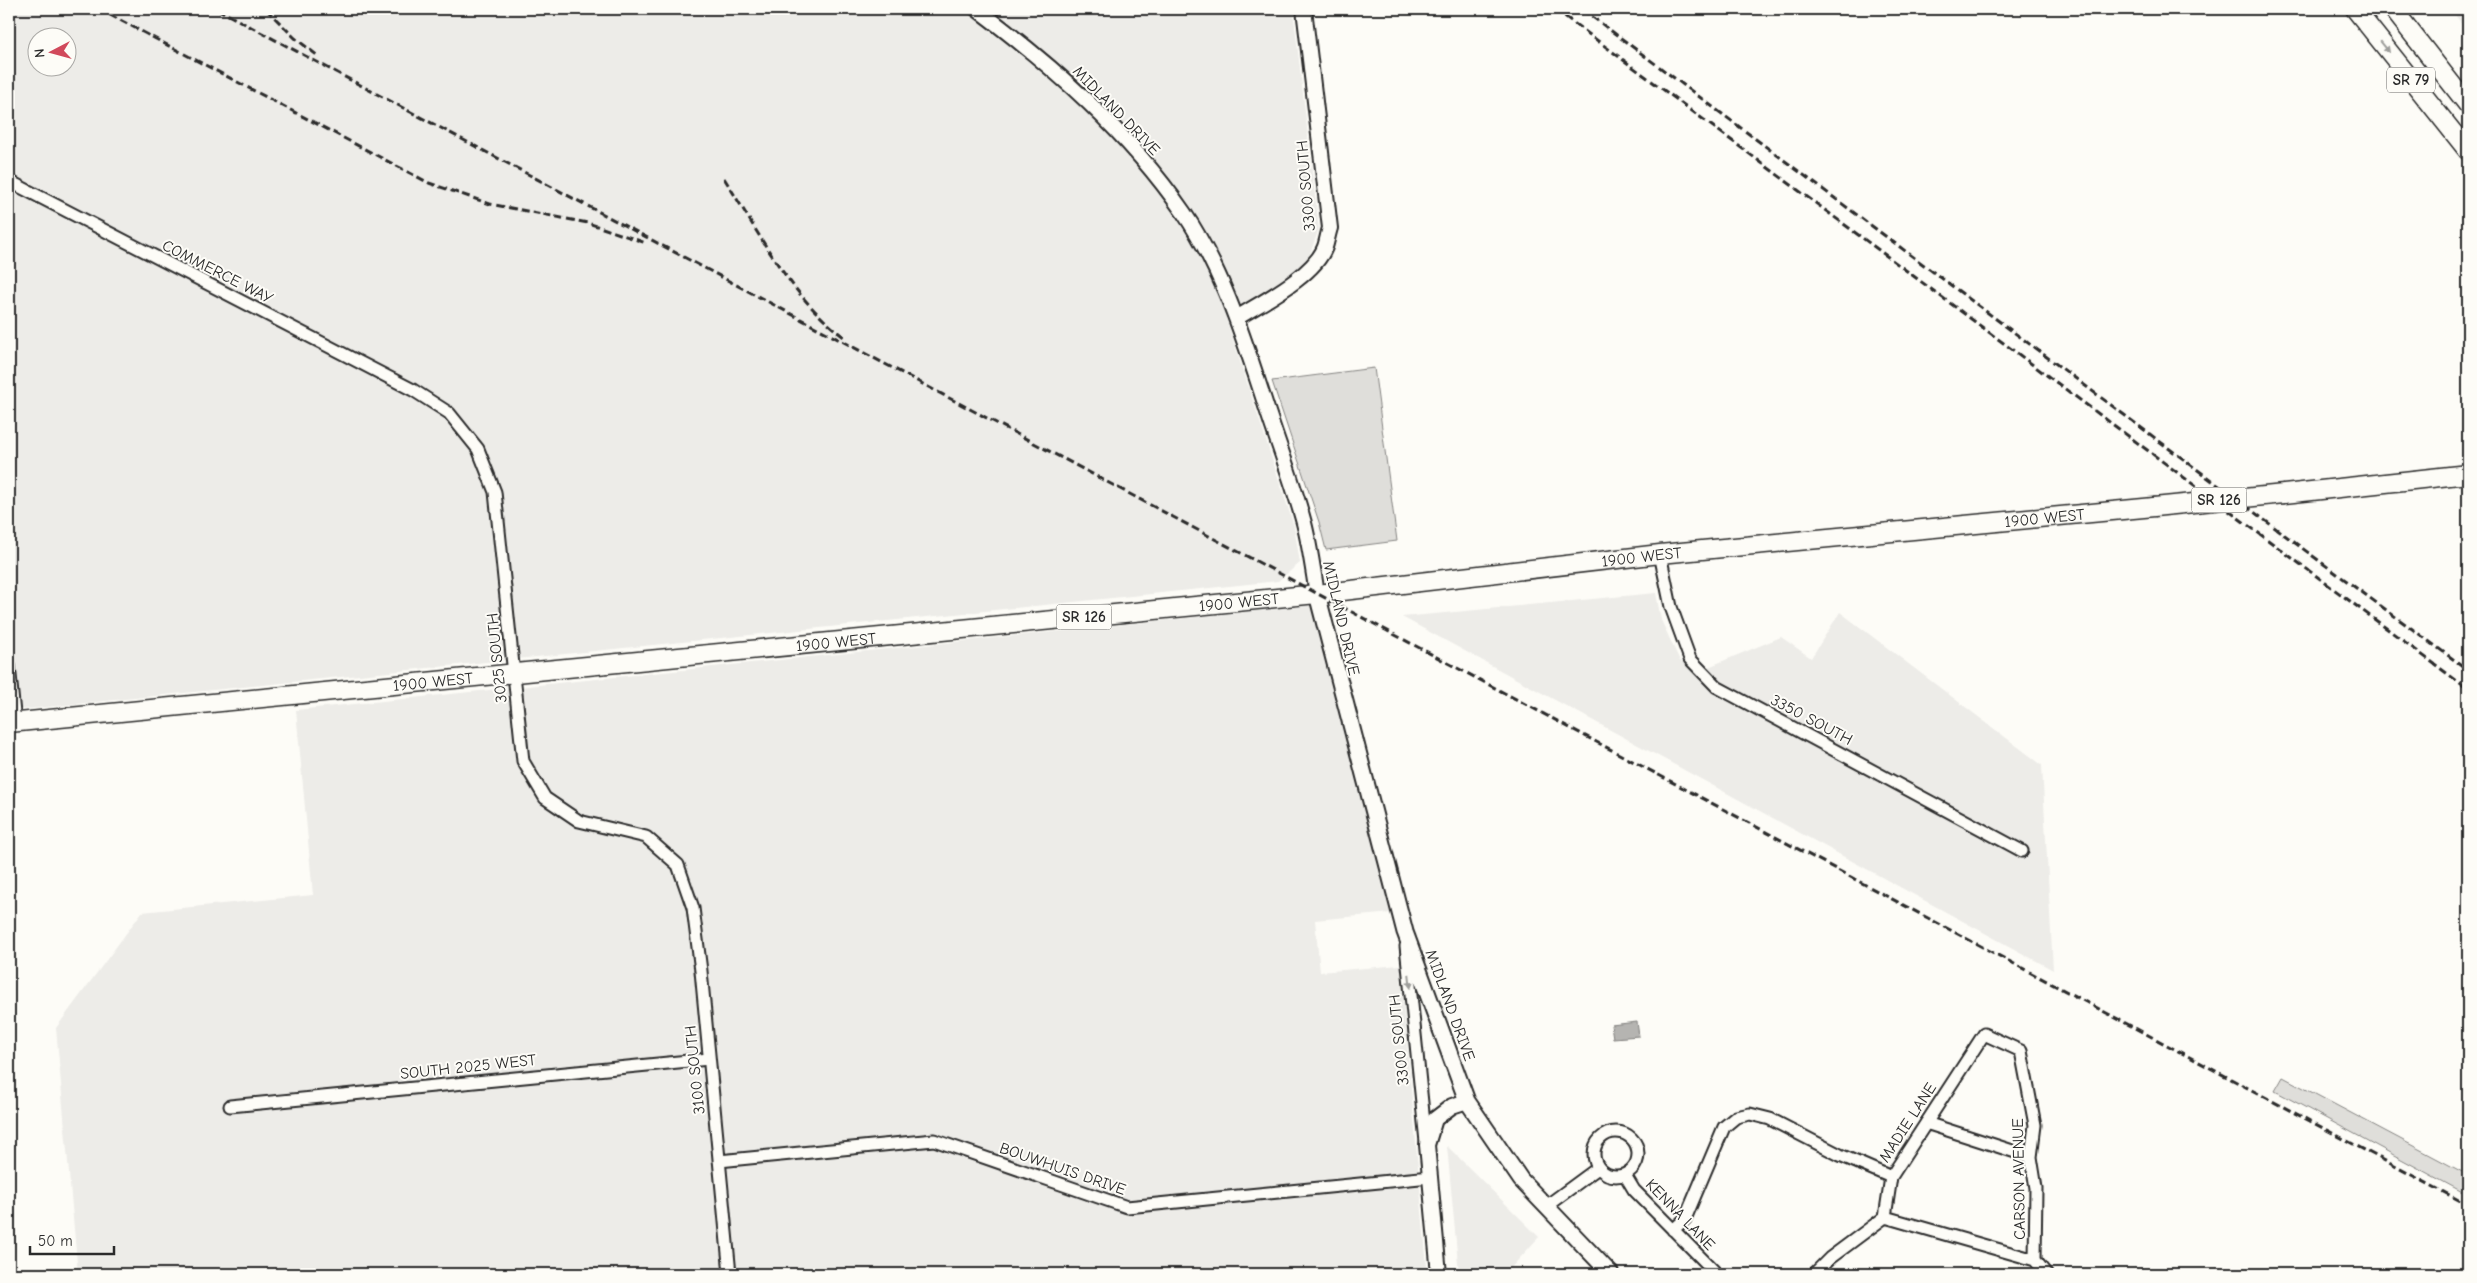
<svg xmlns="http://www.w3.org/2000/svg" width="2477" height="1283" viewBox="0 0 2477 1283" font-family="'Comic Neue',sans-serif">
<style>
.built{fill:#edece8;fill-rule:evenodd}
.green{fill:#dfdeda;stroke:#858482}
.water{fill:#b5b4b1;stroke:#7e7d7b}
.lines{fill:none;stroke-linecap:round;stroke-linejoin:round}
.minor-casing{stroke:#2b2b2b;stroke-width:15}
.tertiary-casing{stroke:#2b2b2b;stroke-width:18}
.secondary-casing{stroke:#2b2b2b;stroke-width:19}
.primary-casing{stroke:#2b2b2b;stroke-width:21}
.minor{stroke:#fdfcf7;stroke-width:11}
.tertiary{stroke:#fdfcf7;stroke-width:14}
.secondary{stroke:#fdfcf7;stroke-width:15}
.primary{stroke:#fdfcf7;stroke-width:18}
.rail{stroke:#2b2b2b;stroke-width:3;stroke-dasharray:8 4;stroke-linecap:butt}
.primary-bridge-casing{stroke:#2b2b2b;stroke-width:21;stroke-linecap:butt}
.primary-bridge{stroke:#fdfcf7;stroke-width:18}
.oneway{fill:#9e9e9b}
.labels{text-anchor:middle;stroke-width:4;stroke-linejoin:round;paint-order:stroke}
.shield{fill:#fdfcf7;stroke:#6a6a68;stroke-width:1}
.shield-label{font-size:15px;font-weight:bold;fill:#2b2b2b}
.street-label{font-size:16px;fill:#2b2b2b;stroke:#fdfcf7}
</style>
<rect width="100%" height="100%" fill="#fdfcf7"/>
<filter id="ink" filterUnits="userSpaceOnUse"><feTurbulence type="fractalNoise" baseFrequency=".02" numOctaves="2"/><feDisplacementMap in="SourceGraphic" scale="10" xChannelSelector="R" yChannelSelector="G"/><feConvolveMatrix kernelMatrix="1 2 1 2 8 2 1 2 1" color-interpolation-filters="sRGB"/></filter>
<g filter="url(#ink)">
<!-- built -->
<path class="built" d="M9,9H1293L1319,229L1308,259L1278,284L1226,318L1294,526L1300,563L1278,581L9,711ZM38,38H68V68H38Z
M2450,9H2468V31Z
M1656,593L1661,620L1680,661L1706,668L1781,637L1811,658L1840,612L2042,765L2053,970L1402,617Z
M1311,605L1392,913L1315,920L1320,972L1400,965L1427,1267L1351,1274H78L56,1028L142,912L313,895L296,710Z
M1447,1146L1539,1237L1508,1271V1274H1459Z"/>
<!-- green -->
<path class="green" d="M1374,368L1397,541L1326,550L1319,522L1272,381Z
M2283,1077L2468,1175V1195L2275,1091Z"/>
<!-- water -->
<path class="water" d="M1637,1022L1639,1036L1613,1038L1611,1025Z"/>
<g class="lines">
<!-- minor casing -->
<g class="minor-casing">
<path id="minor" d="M9,181L413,390L449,413L478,449L495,492L523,761L545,798L579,821L646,837L678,865L693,908L701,971L730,1274
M1660,554L1671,607L1690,659L1717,687L2022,851
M9,665L15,723
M1406,946L1426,1142
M230,1106L709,1059
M1926,1123L2031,1157
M1594 1154a22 22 0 1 1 44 0a22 22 0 1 1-44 0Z
M719,1161L934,1140L1127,1207L1430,1177
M1625,1175L1634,1190L1717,1274
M1545,1207L1598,1168
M1885,1217L2035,1260
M1673,1230L1685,1219L1724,1127L1736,1117L1750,1114L1770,1119L1840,1155L1891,1177
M1814,1274L1830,1258L1885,1217L1891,1177L1984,1034L2021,1051L2035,1125L2031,1157L2036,1188L2035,1260L2046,1274"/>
</g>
<!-- tertiary casing -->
<g class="tertiary-casing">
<path id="tertiary" d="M977,9C1055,68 1128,132 1184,213C1222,269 1243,336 1264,400C1277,441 1293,482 1304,523C1310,546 1313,570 1317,594
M1237,318C1262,302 1314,276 1325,247C1327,241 1328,234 1330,228L1304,9
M1439,1274L1427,1145L1435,1119L1452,1106L1467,1101"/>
</g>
<!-- secondary casing -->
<g class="secondary-casing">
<path id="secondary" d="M1317,594L1405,932L1467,1101L1521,1180L1611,1274"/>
</g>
<!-- primary casing -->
<g class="primary-casing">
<g id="primary">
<path d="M2355,9L2468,151"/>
<path d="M2393,9L2468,105"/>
<path d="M2284,494L2468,474"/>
<path id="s1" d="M9,723L1317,594L1660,554L2154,507"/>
</g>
</g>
<!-- minor -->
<use href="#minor" class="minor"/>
<!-- tertiary -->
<use href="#tertiary" class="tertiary"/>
<!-- secondary -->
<use href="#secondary" class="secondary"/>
<!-- primary -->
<use href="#primary" class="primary"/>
<!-- rail -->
<path class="rail" d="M99,9L429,183L490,204L588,223L646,243
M217,9L2468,1205
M266,9L295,38L318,56
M1555,9L2468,689
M1582,9L2310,554L2468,670
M724,178C760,235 790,296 844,337"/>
<!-- primary-bridge casing -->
<g class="primary-bridge-casing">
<path id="primary-bridge" d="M2154,507L2284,494"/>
</g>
<!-- primary-bridge -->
<use href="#primary-bridge" class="primary-bridge"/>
</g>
<!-- one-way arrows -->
<defs><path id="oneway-solid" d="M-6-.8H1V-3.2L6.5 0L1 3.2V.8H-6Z" transform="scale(1.25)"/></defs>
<g class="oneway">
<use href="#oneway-solid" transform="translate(2385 47) rotate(51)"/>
<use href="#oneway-solid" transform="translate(1410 981) rotate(84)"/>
</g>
</g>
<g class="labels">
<!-- shield labels -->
<g class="shield">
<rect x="2387" y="67.5" width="48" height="25" rx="4"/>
<rect x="2191.5" y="487.5" width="55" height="25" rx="4"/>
<rect x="1056.5" y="604.5" width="55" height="25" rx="4"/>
</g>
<g class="shield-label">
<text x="2411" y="85">SR 79</text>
<text x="2219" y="505">SR 126</text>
<text x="1084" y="622">SR 126</text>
</g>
<!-- street labels -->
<g class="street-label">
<text transform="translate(1117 110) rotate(46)" y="6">MIDLAND DRIVE</text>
<text transform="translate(1305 186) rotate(-95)" y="6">3300 SOUTH</text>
<text transform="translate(218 271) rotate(27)" y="6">COMMERCE WAY</text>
<text dy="6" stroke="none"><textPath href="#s1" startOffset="2046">1900 WEST</textPath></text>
<text dy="6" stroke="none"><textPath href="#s1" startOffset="1641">1900 WEST</textPath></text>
<text dy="6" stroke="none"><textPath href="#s1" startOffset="1236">1900 WEST</textPath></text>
<text transform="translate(1342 618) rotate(77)" y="6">MIDLAND DRIVE</text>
<text dy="6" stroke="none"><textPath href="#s1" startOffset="831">1900 WEST</textPath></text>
<text transform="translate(496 658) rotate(-96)" y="6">3025 SOUTH</text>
<text dy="6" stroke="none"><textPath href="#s1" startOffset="426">1900 WEST</textPath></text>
<text transform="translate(1812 719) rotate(28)" y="6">3350 SOUTH</text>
<text transform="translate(1451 1005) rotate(70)" y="6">MIDLAND DRIVE</text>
<text transform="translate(1398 1040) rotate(-96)" y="6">3300 SOUTH</text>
<text transform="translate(468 1066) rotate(-6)" y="6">SOUTH 2025 WEST</text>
<text transform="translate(694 1070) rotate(-96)" y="6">3100 SOUTH</text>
<text transform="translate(1907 1122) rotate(-57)" y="6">MADIE LANE</text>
<text transform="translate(1063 1168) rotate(19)" y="6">BOUWHUIS DRIVE</text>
<text transform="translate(2018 1179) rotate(-91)" y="6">CARSON AVENUE</text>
<text transform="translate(1681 1214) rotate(46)" y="6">KENNA LANE</text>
</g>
</g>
<!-- margin -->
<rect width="2477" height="1283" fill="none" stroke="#fdfcf7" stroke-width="30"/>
<rect x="15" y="15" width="2447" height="1253" fill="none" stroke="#2b2b2b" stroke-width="2" filter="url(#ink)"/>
<!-- north arrow -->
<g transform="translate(52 52) rotate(264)"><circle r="24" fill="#fdfcf7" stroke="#a9a8a5"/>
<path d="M0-4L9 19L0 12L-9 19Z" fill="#d1495b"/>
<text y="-8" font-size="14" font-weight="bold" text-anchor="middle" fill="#2b2b2b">N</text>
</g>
<!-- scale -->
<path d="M30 1246v8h84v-8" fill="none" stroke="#2b2b2b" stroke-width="2.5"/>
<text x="38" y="1246" font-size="15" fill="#2b2b2b" stroke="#fdfcf7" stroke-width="4" paint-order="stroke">50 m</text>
</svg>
